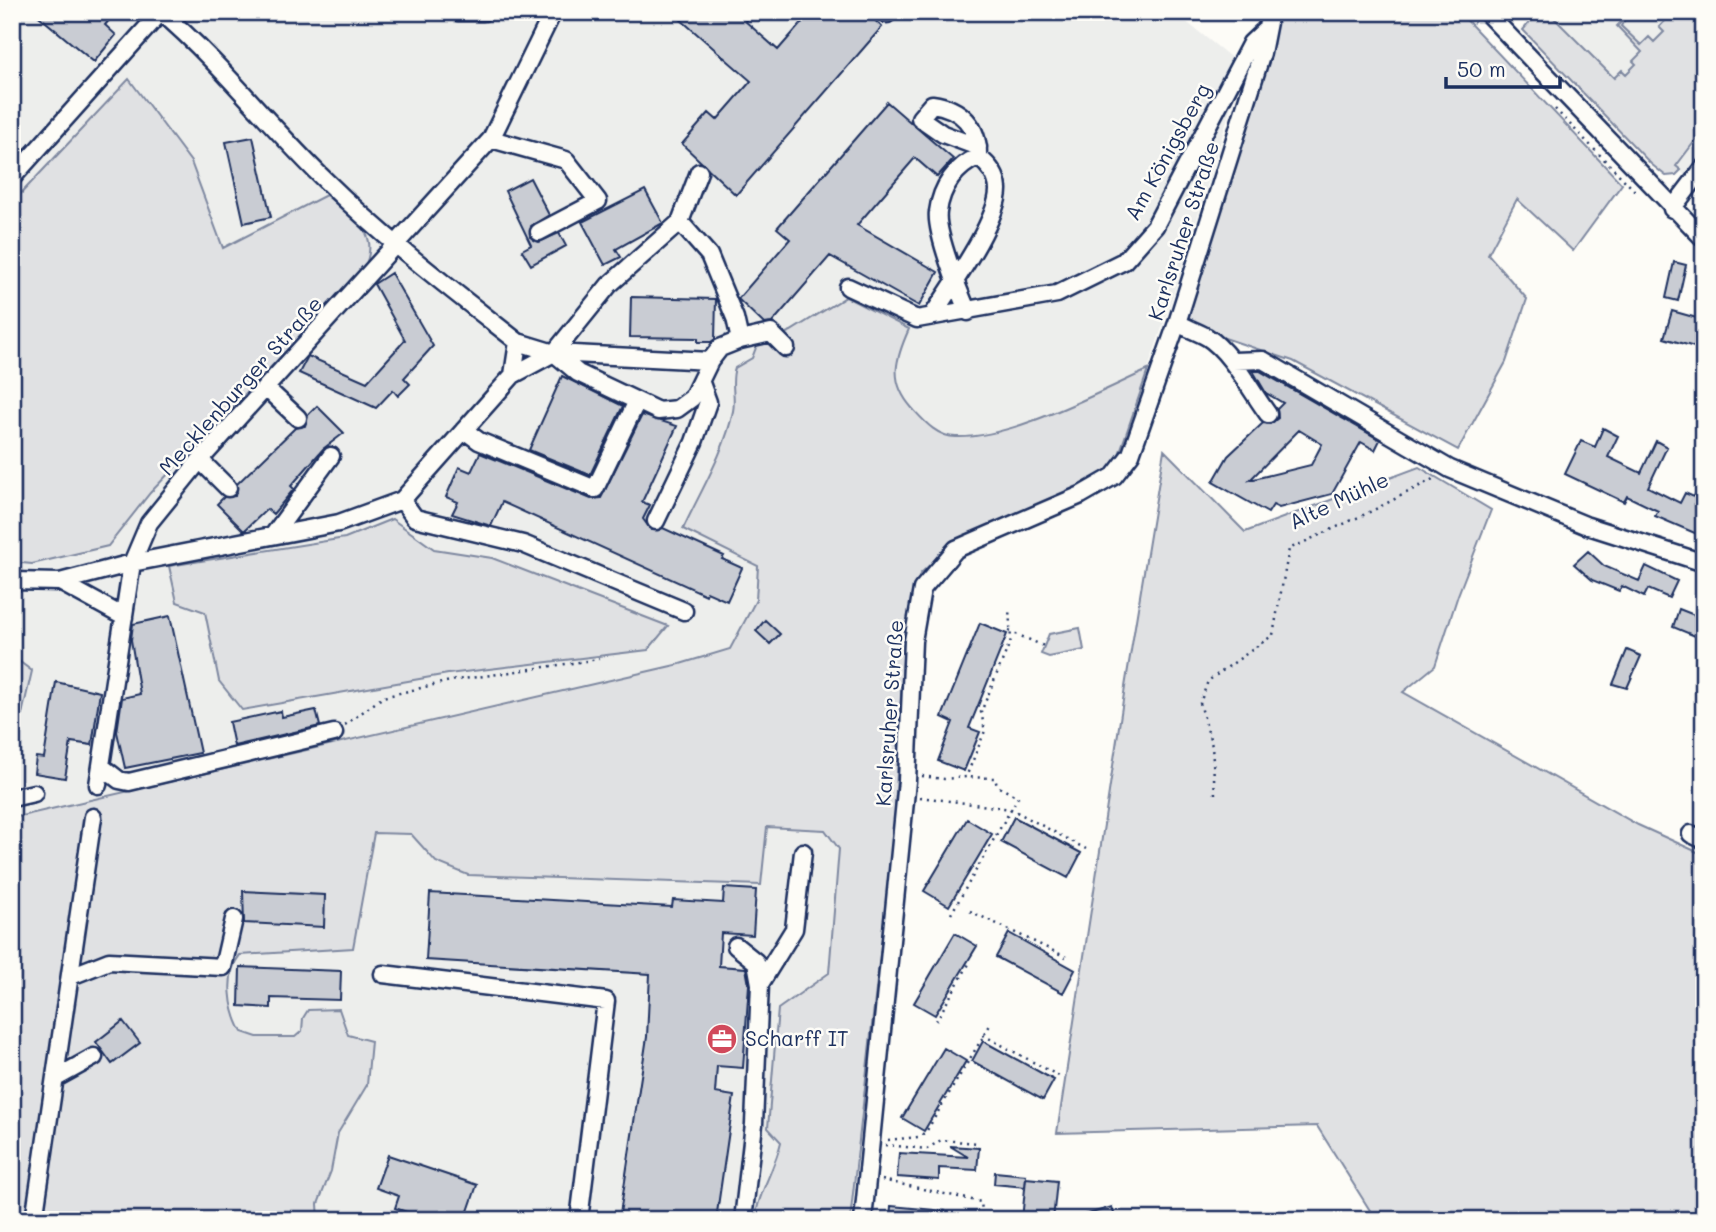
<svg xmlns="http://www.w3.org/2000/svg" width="1716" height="1232" viewBox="0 0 1716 1232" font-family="Mali,sans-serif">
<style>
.built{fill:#edeeec}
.green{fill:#e0e1e3;stroke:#7e88a0;stroke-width:2}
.building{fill:#c9ccd3;stroke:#1b2f5e;stroke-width:2;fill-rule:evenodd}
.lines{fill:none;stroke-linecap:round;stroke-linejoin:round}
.minor-casing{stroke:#1b2f5e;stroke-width:21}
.path{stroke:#1b2f5e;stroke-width:2.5;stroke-dasharray:2 5;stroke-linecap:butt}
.minor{stroke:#fdfcf7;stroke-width:16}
.labels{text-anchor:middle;stroke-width:5;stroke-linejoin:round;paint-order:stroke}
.street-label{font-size:21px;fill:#1b2f5e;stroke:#fdfcf7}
.poi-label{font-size:21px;fill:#1b2f5e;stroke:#fdfcf7;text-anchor:start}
</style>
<rect width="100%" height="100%" fill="#fdfcf7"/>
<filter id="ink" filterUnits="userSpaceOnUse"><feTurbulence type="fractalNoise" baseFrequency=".0143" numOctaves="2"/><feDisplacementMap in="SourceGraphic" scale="14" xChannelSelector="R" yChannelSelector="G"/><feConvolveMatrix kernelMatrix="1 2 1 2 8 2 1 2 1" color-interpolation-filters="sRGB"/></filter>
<g filter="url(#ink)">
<!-- built -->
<path class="built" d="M12,12H1174L1243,67L1183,266L1113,472L955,541L920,574L904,638L894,830L850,1220H12Z
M1515,12H1704L1654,160Z
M1704,129V193L1675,166Z"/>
<!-- green -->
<path class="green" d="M1263,12H1459L1622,184L1573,251L1517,199L1488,254L1527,299L1506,362L1458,450L1293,361L1171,320L1255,49Z
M1538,12H1557L1553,17L1614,78L1622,70L1626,74L1636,64L1633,61L1642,52L1617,26L1627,16L1621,26L1641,45L1649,37L1654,42L1664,32L1659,27L1667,19L1660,12H1704V129L1676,166L1681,170L1676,175L1666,176L1651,164L1523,30Z
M129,79L191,162L223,248L326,195C353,219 383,231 363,271L150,493L108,546L32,564L12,562V203Z
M846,297L909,329C896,358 888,381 912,408C924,421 937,437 956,437C1011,439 1097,393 1148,370L1113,472L955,541L920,574L904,638L894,830L850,1220H755C758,1193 775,1169 781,1142L768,1128L778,1009L829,973L839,849L825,830L767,827L761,885L468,875L436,862L411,834L374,833L353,948L240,955C224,974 230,1011 242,1032L257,1037H295L302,1031L303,1018L308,1010L339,1009L348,1035L371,1041L367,1085L338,1133L331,1171L318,1204L319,1220H12V818L680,664L730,649L756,600L758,566L683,529C700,492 725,452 733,411C736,397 730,382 735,368L752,358L757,345L791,331Z
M1164,450L1245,532L1419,467L1491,510L1458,595L1435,666L1403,692L1638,825L1704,855L1703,1220H1376L1317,1126L1057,1133L1125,687Z
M392,519L434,549L492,558L668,626L648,650L448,674L242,710L219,681L205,612L177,602L169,566L345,538Z
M1080,628L1084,650L1049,657L1041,654L1049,634Z
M12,656L32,671L12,758Z"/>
<!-- building -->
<path class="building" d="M34,12H116L105,25L116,35L94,62Z
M672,12H753L745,21L778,50L811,12H866L882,27L736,195L682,144L709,113L717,120L751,81Z
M887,102L953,159L937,177L915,158L857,225L938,272L919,306L830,256L772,323L764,324L738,299L790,239L777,228Z
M253,137L271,217L244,223L226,142Z
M530,178L549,215L531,226L530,237L539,242L559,233L566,246L531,265L522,250L531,245L505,191Z
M645,190L663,223L616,249L621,257L605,265L582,222Z
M1674,262L1686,265L1678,301L1666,298Z
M391,273L433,346L404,378L410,384L398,396L393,390L376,408L299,373L308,356L367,382L405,340L374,284Z
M631,297L716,299L715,339L711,342H698V338L630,337Z
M1672,311L1704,320L1701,349L1664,338Z
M1253,371H1260L1380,440L1375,450L1361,442L1332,494L1279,508L1273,505L1268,513L1213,482L1228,456L1263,423L1270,424L1278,418L1277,409L1283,403L1266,393ZM1299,430L1322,444L1311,465L1250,480Z
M562,376L623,406L590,475L529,450Z
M317,406L344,433L323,449L291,486L294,489L273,514L267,509L244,531L217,504L224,497L235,496L237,484L295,428L305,426L308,415Z
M642,415L677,426L642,502L650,505L643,519L651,530L663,528L724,556L722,559L742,568L727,601L707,592L706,595L502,502L491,526L452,514L458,502L446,497L459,467L471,472L480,453L591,499L601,498Z
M1603,428L1618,436L1608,457L1641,473L1656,441L1667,447L1648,487L1680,503L1685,493L1694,497L1704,477V537L1655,516L1658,511L1627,496L1624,502L1565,474L1581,441L1595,447Z
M1588,551L1604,566L1639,581L1646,566L1677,581L1669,598L1648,589L1644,597L1622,586L1619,591L1592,580L1574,564Z
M1679,609L1702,618L1695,636L1673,627Z
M170,616L200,753L125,768L117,732L122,698L140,694L131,640L133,624Z
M765,620L780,634L770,644L756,631Z
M980,623L1007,634L969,728L980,732L964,771L938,761L953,722L942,717Z
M1627,650L1641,656L1627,688L1613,684Z
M56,682L100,692L92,745L71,742L65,778L34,773L36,757L44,758Z
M316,710L320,726L234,746L229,722L281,711L282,717Z
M1014,817L1081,853L1068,878L1001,842Z
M967,819L992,834L949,906L924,891Z
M724,888L756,890L753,935L721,933L719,966L746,968L749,985L743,1068L717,1066L715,1093L734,1096L716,1220H619L647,1037L650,974L426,960L430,893L672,907L673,900L723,903Z
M243,891L325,895L324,927L244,923Z
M955,933L977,946L935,1015L914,1003Z
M1009,933L1075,970L1063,993L996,957Z
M240,967L341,971L340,1000L271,998V1008L239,1006Z
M123,1021L140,1043L112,1064L96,1042Z
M983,1041L1054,1080L1043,1100L972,1061Z
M944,1048L966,1061L924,1131L902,1118Z
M950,1146L979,1148L977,1170L939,1168V1180L897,1177L899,1153L968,1157Z
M388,1155L477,1185L465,1220H414L416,1215L395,1208L399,1196L376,1188Z
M995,1172L1026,1175L1025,1187L994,1184Z
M1026,1178L1057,1181L1053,1220H1022Z
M891,1206L945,1211L944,1220H890Z
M1112,1207L1116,1220H1079L1078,1217Z"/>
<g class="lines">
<!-- minor casing -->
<g class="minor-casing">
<path id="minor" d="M458,12H483
M885,12L887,14
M1486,12L1704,239
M491,139L566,160L598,201L539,232
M978,157C979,126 961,108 932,104L920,118L943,134L978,147
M12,178L161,12
M1672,209L1704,167
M848,287L917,319L1057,294L1124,261L1155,226L1251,43L1267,28
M932,316C950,288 999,220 998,189C997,175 989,165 978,157C956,166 941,187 938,212C935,231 959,292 968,312
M1177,323C1187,328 1198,332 1207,337C1230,351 1251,391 1268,414
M740,340L771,333L786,348
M554,353L710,361L720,348L740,340L735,318L709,255L680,222
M554,353L609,285L680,222L699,172
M554,353L578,373L658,411L677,409L692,398L710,361
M1233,361L1263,360L1450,469L1585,525L1704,563
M513,375L554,353L518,342
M266,388L298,418
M464,430L479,441L595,489L637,401
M200,460L228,488
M402,500L415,518L523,544L684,611
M656,521L694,442L708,402L701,383
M274,534L331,456
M12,581L60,582L132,563L149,523L200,460L491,139L553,12
M60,582L124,617
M101,766L119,780L129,782L334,733
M98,785L132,563L339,523L402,500L513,375L518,342C452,290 386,240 326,181C269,126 221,63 161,12
M12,798L34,793
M1691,834L1704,840
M736,946L756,962L760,984L754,1124L743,1220
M383,974L606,1001L579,1220
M71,976L109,961L223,967L234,919
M760,984L794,929L803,852
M56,1078L94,1057
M34,1220L93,817
M863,1220L907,781L913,641L922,589L956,549L1081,495L1114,476L1131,454L1177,323L1262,53L1270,12"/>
</g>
<!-- path -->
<path class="path" d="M1464,12L1474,23
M1555,109L1636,192
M1009,631L1044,646
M12,637L17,641
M345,725L383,697L450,681L599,659
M922,776L944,779L966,777L985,731L981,712L1011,640L1009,609
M1215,794L1212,746L1200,703L1208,681L1273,635L1289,549L1372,511L1433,479
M920,797L1011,809L1086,849
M970,911L1066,957
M951,914L1018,797L997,786L995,778L966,777
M936,1021L969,964
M983,1035L1059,1076
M888,1140L918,1137L926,1132L990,1025
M885,1145L927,1149L941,1140L979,1143
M882,1180L981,1202L983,1220"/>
<!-- minor -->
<use href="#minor" class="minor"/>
</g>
</g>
<!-- icons -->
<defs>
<g id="office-disc" transform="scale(1.575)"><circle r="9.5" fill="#d1495b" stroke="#fdfcf7"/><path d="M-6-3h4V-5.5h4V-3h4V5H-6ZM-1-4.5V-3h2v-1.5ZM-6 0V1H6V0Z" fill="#fff"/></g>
</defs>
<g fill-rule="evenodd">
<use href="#office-disc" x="722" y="1039"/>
</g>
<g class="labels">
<!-- street labels -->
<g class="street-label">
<text transform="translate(1168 152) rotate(-61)" y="7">Am Königsberg</text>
<text transform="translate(1184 231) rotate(-72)" y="7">Karlsruher Straße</text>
<text transform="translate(241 386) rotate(-48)" y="7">Mecklenburger Straße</text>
<text transform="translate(1339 501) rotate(-25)" y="7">Alte Mühle</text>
<text transform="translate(890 713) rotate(-86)" y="7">Karlsruher Straße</text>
</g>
<!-- poi labels -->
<g class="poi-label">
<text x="745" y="1046">Scharff IT</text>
</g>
</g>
<!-- margin -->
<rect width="1716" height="1232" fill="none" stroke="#fdfcf7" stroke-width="42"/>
<rect x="21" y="21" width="1674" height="1190" fill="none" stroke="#1b2f5e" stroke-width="2.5" filter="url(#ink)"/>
<!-- scale -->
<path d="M1446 77v10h114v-10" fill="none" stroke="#1b2f5e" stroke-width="3.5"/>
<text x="1457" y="77" font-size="21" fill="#1b2f5e" stroke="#fdfcf7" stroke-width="5" paint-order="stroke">50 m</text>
</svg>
